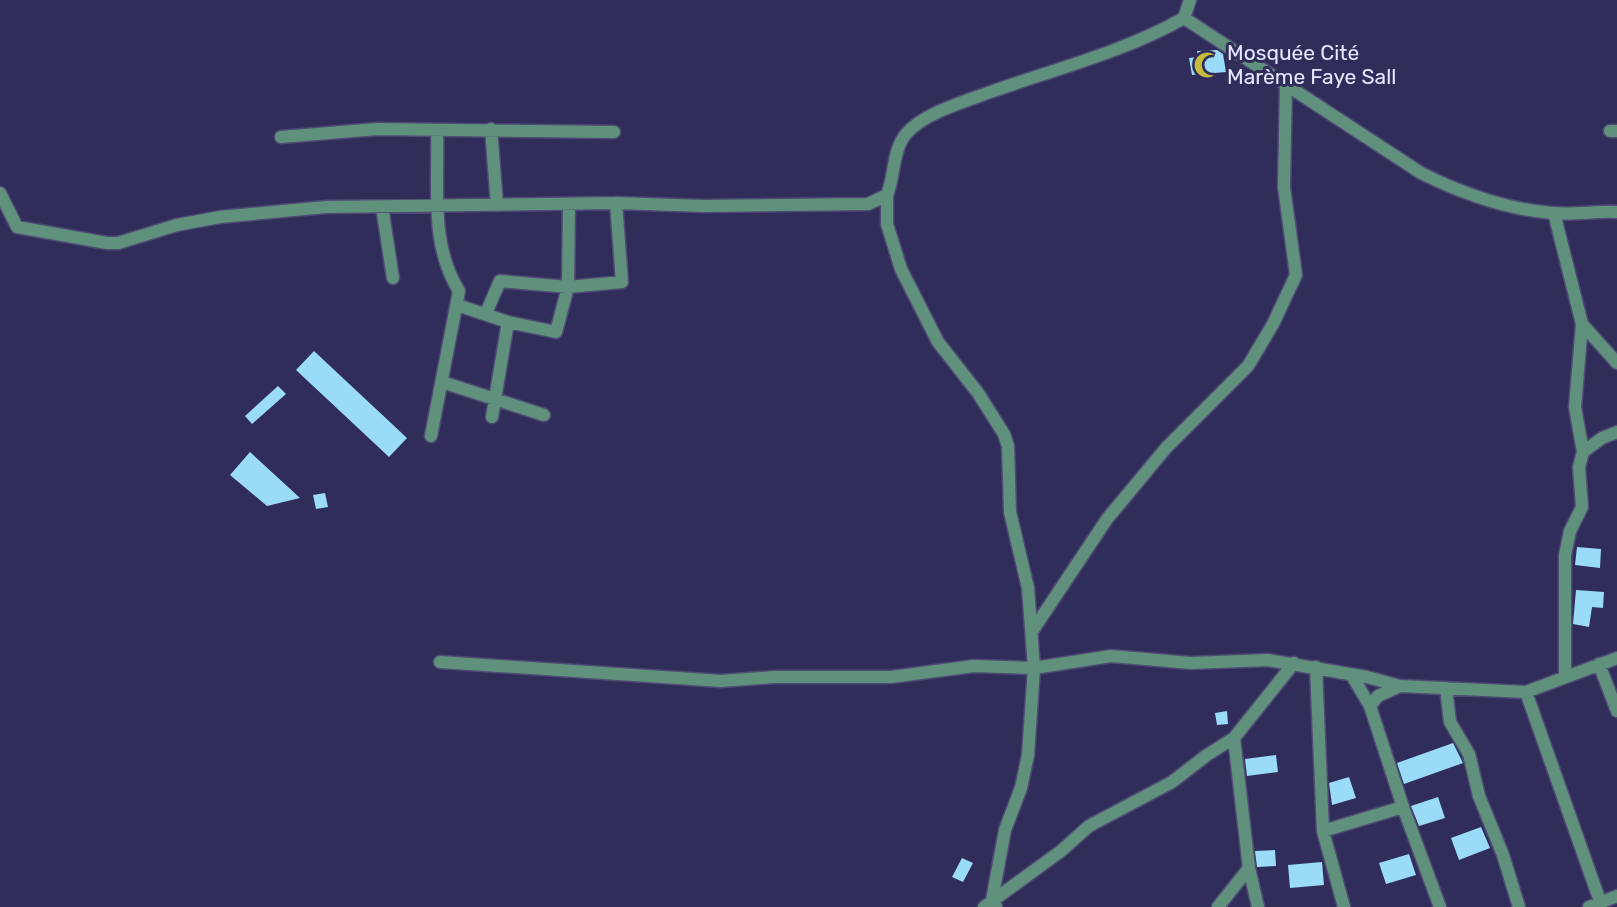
<svg xmlns="http://www.w3.org/2000/svg" width="1617" height="907" viewBox="0 0 1617 907" font-family="Rubik,sans-serif">
<style>
.building{fill:#9adcf7}
.lines{fill:none;stroke-linecap:round;stroke-linejoin:round}
.minor-casing{stroke:#4e4b74;stroke-width:15}
.minor{stroke:#60917c;stroke-width:12}
.labels{text-anchor:middle;stroke-width:6;stroke-linejoin:round;paint-order:stroke}
.poi-label{font-size:21px;fill:#e7e7fe;stroke:#312d5a;text-anchor:start}
</style>
<rect width="100%" height="100%" fill="#312d5a"/>
<!-- building -->
<path class="building" d="M1217,50L1223,54L1226,72L1192,75L1189,58L1198,57L1197,51Z
M314,351L407,438L389,457L296,370Z
M278,386L286,394L252,424L245,416Z
M250,452L300,498L267,506L230,475Z
M325,493L328,507L316,509L313,495Z
M1577,547L1601,549L1600,568L1575,565Z
M1576,590L1604,592L1603,608L1592,607L1589,627L1573,624Z
M1227,711L1228,724L1217,725L1215,713Z
M1453,743L1463,763L1404,784L1397,763Z
M1276,755L1278,772L1247,776L1245,759Z
M1349,777L1356,798L1332,805L1329,783Z
M1438,797L1445,818L1419,826L1411,806Z
M1481,827L1490,848L1459,860L1451,838Z
M1275,850L1276,866L1257,867L1255,851Z
M1409,854L1416,875L1386,884L1379,863Z
M962,858L973,863L963,882L952,877Z
M1322,862L1324,885L1290,888L1288,865Z"/>
<g class="lines">
<!-- minor casing -->
<g class="minor-casing">
<path id="minor" d="M1184,18L1421,173C1463,194 1505,209 1552,213C1574,215 1596,211 1617,212
M491,129L497,205
M1610,131H1617
M281,137L377,129L614,132
M0,193L17,227L107,243H118L177,225L220,217L326,207L616,203L704,206L868,204L887,195C895,176 892,151 906,134C924,112 970,100 996,90C1059,68 1126,51 1184,18L1190,0
M887,195V224L901,269L938,342L978,393L1004,434L1008,446L1010,512L1028,588L1034,668L1028,755L1021,788L1005,830L992,900L996,907
M382,207L393,278
M1554,213L1582,324L1617,363
M457,305L508,322L556,332L568,287L569,206
M486,313L500,281L568,287L622,282L616,203
M442,382L544,415
M492,417L508,322
M431,436L459,291C429,243 439,185 437,132
M1583,452L1602,438L1617,432
M1033,630L1107,519L1166,448L1248,366L1273,324L1296,275L1284,187L1286,84
M440,662L721,681L774,677H891L974,666L1034,668L1111,656L1191,663L1268,660L1367,677L1400,686L1526,692L1617,658
M1599,664L1617,711
M1316,667L1323,831L1344,907
M1351,674L1370,706L1403,807L1440,907
M1565,677V555L1570,531L1582,507L1579,467L1583,452L1575,407L1582,324
M1446,688L1450,722L1469,754L1479,796L1503,855L1519,907
M1526,692L1601,904
M1370,706L1378,696L1400,686
M1234,738L1249,868L1258,907
M1323,831L1403,807
M984,907L1061,851L1089,826L1172,782L1207,755L1234,738L1294,663
M1218,907L1249,868
M1589,907L1617,896"/>
</g>
<!-- minor -->
<use href="#minor" class="minor"/>
</g>
<!-- icons -->
<defs>
<g id="mosque-bare" transform="scale(2.07)"><path d="M3.5-4.9A6 6 0 1 0 3.5 4.9A5 5 0 1 1 3.5-4.9Z" fill="#c5bc3d" stroke="#312d5a" stroke-width="2.5" paint-order="stroke"/></g>
</defs>
<g fill-rule="evenodd">
<use href="#mosque-bare" x="1207" y="65"/>
</g>
<g class="labels">
<!-- poi labels -->
<g class="poi-label">
<text x="1227" y="60">Mosquée Cité<tspan x="1227" dy="24">Marème Faye Sall</tspan></text>
</g>
</g>
</svg>
